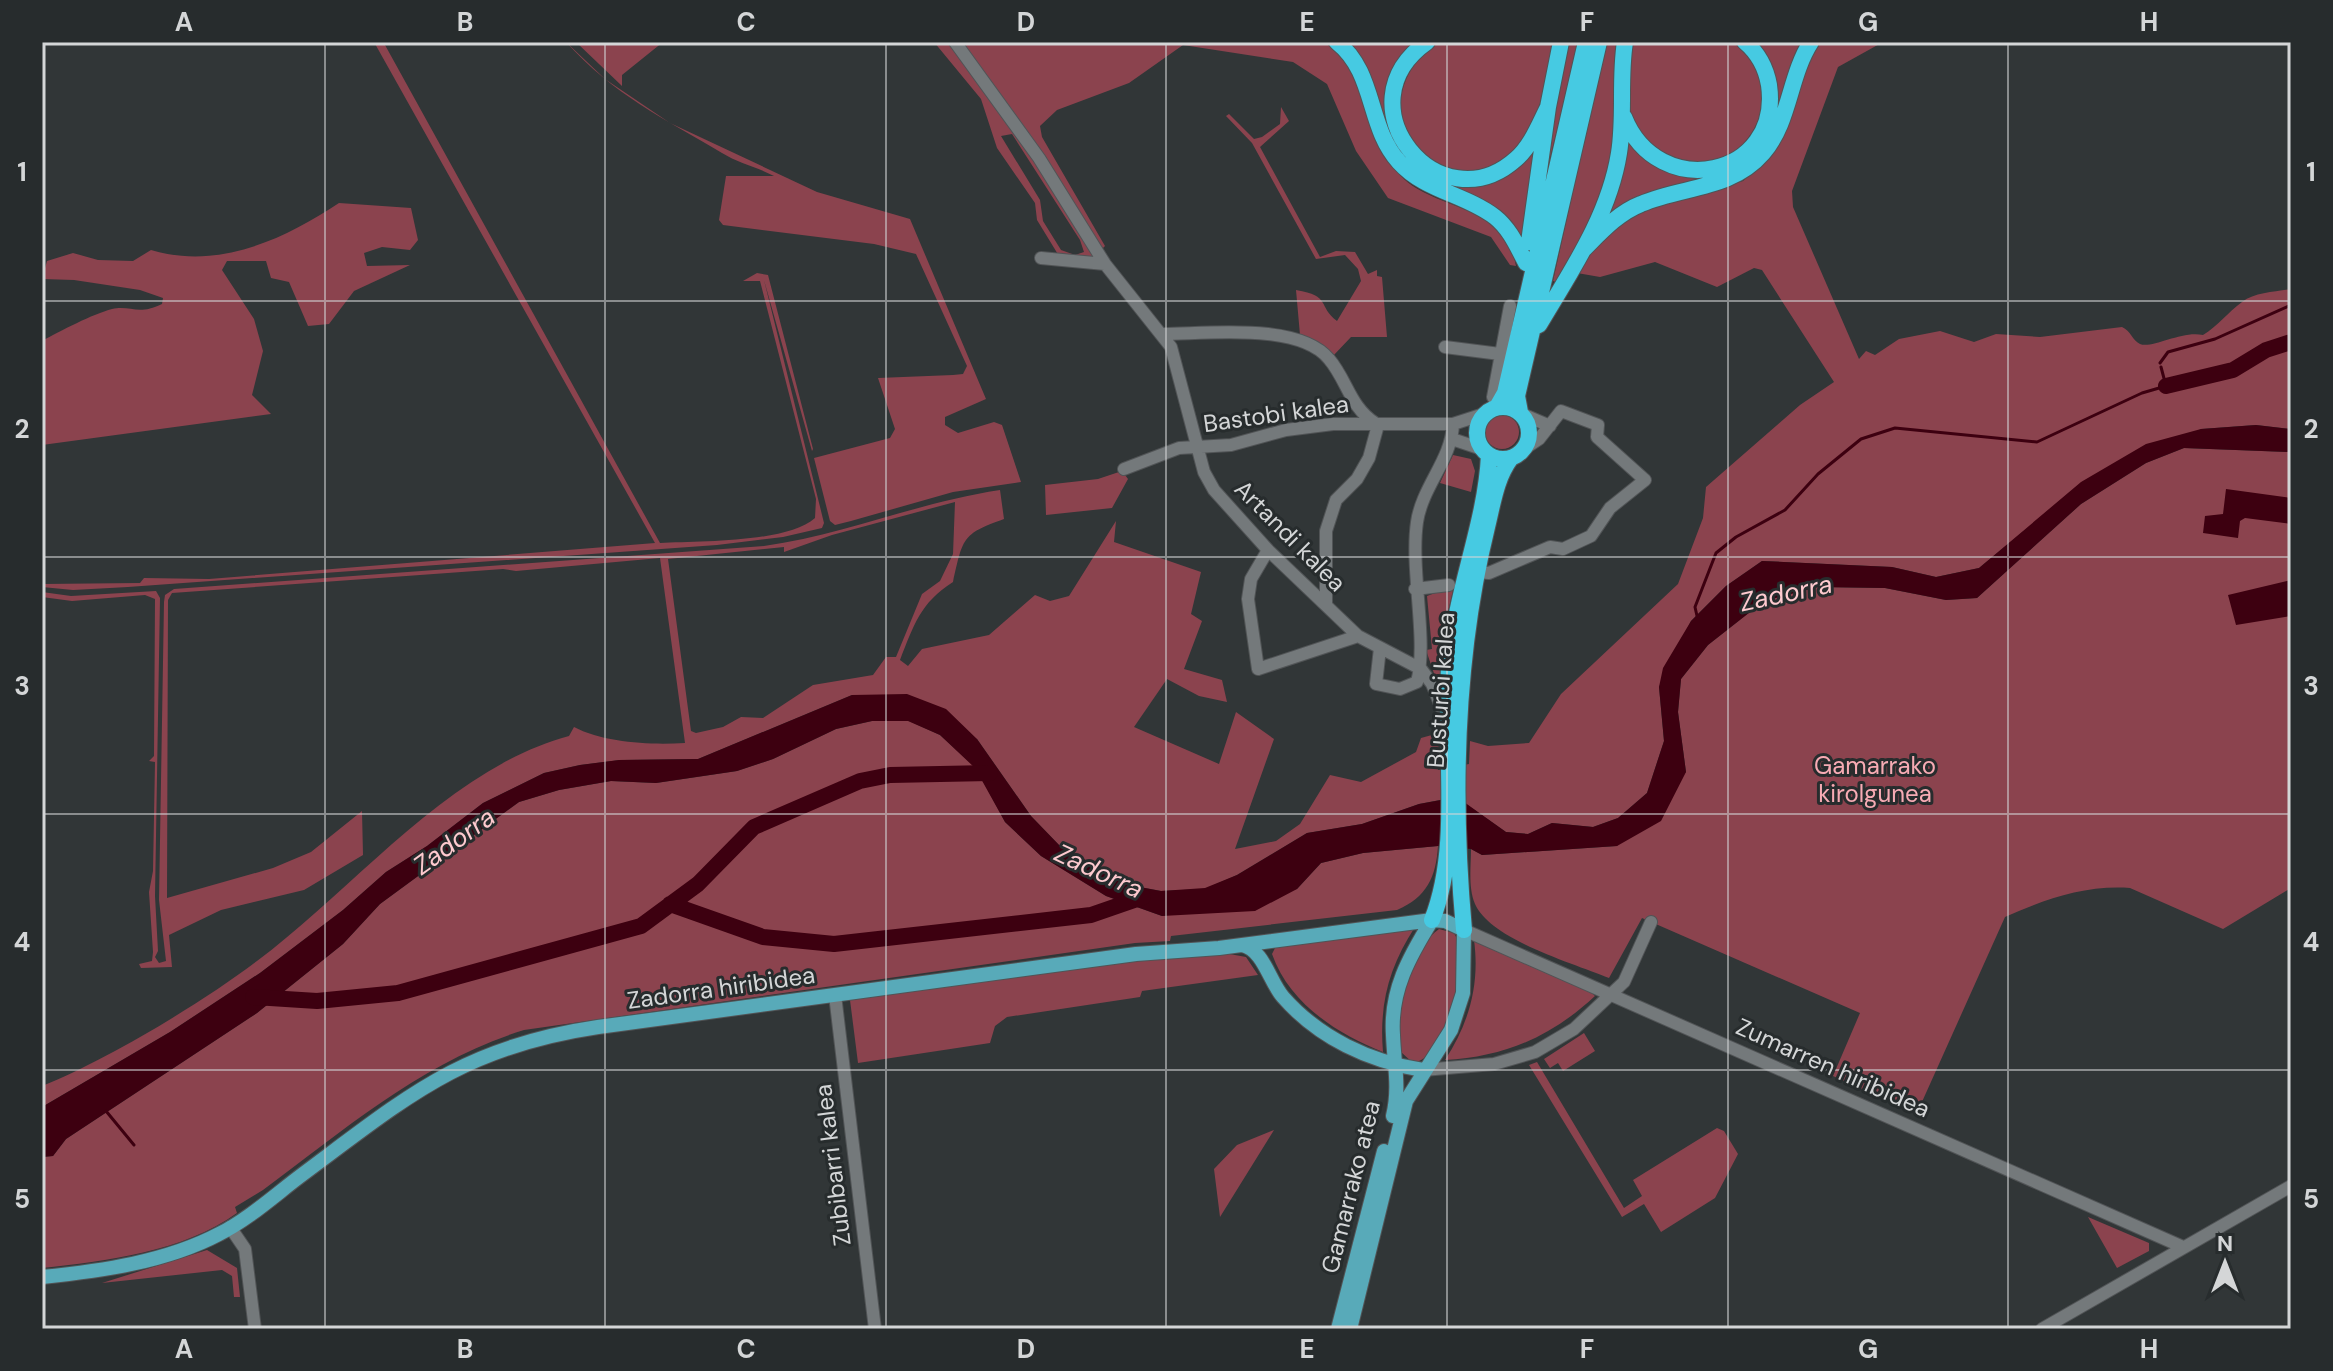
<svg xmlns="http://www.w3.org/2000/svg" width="2333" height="1371" viewBox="0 0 2333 1371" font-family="'DM Sans',sans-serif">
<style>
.green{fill:#8b434e;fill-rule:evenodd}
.water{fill:#3d0010}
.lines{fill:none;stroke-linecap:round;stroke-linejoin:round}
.stream{stroke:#3d0010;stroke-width:3}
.river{stroke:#3d0010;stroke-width:16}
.minor-casing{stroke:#515456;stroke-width:14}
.major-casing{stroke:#515456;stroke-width:16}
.highway-casing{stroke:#515456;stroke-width:18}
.minor{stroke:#74797b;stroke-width:12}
.major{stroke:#58aab9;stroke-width:14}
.highway{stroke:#46cae2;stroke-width:16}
.grid{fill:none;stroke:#d4d6d7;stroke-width:2;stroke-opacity:0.55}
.labels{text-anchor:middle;stroke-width:6;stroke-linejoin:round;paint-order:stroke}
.street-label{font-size:24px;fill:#d4d6d7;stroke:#272c2d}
.park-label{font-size:24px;fill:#f7abb4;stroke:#272c2d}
.water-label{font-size:26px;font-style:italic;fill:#fecacf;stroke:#272c2d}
.neatline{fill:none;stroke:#d4d6d7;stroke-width:3}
.grid-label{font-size:26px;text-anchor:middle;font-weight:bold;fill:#d4d6d7}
</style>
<rect width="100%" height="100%" fill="#313637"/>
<!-- green -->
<path class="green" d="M374,42H390L385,45L660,543C699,541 787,543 815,518L816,499L760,281H743L757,273L768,275L813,449L812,451L764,280L824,523L822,528L783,537L717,545L128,587L73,590L42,587V584L140,583L144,578L209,579L655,543Z
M566,42L605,79L670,123L817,192L910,219L986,399L945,417V425L958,433L994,422L1002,425L1021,482L953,492L851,521L835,525L830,521L814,458L890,438L895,429L878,378L953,375L963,374L967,366L916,254L874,244L723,225L719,220L726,176H774C757,167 738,163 722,153C663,118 614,95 566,42Z
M576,42H663L622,75V86Z
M934,42H948L991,94L1095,255L1093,258L1059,256L1037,220L1035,203L997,148L981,99ZM1012,134L1080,240L1084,252L1075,255L1061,250L1043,221L1040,200L1001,136Z
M958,42H1323C1369,68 1367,129 1395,169C1427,213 1503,198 1516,266L1510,265L1491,237L1388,198L1356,151L1327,84L1293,62L1183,45L1129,83L1057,110L1040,126L1042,137L1105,246L1101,250Z
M1344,42H1418L1398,65L1392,128L1456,183L1536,144L1524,247L1404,163Z
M1441,42H1554C1546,76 1542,118 1519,146C1496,176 1450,178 1420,155C1383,124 1401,60 1441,42Z
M1565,42H1579L1544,182Z
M1606,42H1620L1613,162L1592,221L1556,282L1553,281Z
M1631,42H1732C1808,94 1728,205 1657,148C1643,136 1634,128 1629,109C1624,87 1629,64 1631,42Z
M1752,42H1804L1776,123L1741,169L1606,219L1622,173L1627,137L1646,158L1715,173L1773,115Z
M1817,42H1883L1838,67L1792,191L1793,207L1859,359L1866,351L1875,355L1899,339L1940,331L1974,342L1996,334L2040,337L2122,327C2131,331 2132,340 2140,344C2152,349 2182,330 2203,335C2218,326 2227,313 2242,302C2255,292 2275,292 2291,289V429L2256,425L2201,429L2030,526L1979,568L1936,577L1892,567L1762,561L1726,586L1691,621L1659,687L1664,741L1647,793L1618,818L1593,827L1552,823L1528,834L1506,832L1456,797L1419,804L1362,824L1307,833L1237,875L1205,889L1161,891L1129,885L1059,845L1031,816L977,739L852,695L698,759L620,760L580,765L544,773L483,803L427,846L386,872L343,910L260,973L170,1032L42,1107V1086C107,1060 200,1004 257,961C354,889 449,768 569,736L574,727C605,743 650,745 685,743L660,558L516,571L503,569L172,593L168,600L167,898L273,868L311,852L362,811L363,855L304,890L221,910L169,935L172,967L141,968L139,964L152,961L153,952L149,892L153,871L155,762L149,761L154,756L155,599L145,595L72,601L42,597V592L71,596L156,591L160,598L155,896L158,951L155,957L159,963L166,961L159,900L164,602L165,595L174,589L764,546C844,535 919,502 1000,490L1004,519C961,534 963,539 953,582C920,603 914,625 900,660L908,666L922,649L989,635L1035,595L1050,601L1069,596L1116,521L1114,542L1201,572L1191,614L1202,621L1184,669L1222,680L1227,702L1199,696L1167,679L1134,727L1219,764L1236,712L1274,739L1235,849L1276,841L1300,824L1330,775L1361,782L1416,752L1421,738L1439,733L1438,770L1469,764L1470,741L1488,746L1529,743L1561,694L1678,584L1703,518L1706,487L1800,405L1834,382L1762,270L1754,268L1717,287L1655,262L1600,277L1577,273L1601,240L1624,222L1650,208L1743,181L1761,165ZM955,502L953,554L940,581L922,594L896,657H886L873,675L813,685L763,718L741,717L723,727L696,733L691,731L668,559L784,547V552L832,535Z
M1281,107L1289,121L1260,147L1320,257L1336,251L1355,252L1368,274L1377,270V276L1382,277L1387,337H1351L1333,356L1315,341L1300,335L1296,290C1332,296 1317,306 1337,321L1361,281L1358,269L1345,255L1316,259L1252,143L1226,116L1229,114L1254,139L1262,137L1280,124Z
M339,203L411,208L418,240L410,250L382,247L364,253L367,266L410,265L354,291L329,324L308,326L289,282L271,278L266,261H227L222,270L254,319L263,351L252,395L271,414L42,445V341C60,331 93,314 112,309C131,305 138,316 162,304L163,298L140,290L74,280L42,279L47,261L73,253L98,260L133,261L151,250C218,270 283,240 339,203Z
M1485 432a17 17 0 1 1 34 0a17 17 0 1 1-34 0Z
M2184,448L2291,452V888L2223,929L2130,888C2085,885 2046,899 2005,917L1917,1113L1833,1076L1860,1013L1642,918L1609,978C1573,963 1491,940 1475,904C1468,887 1471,867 1471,849L1482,855L1617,846L1686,772L1678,712L1681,679L1708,645L1764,601L1817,587L1885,588L1946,600L1977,598L2081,504L2146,463Z
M1453,455L1471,459L1475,471L1471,492L1440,483Z
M1122,471L1128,479L1112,508L1046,515L1045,485L1098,479Z
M1454,586L1447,616L1440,691L1426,650L1432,649L1427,596Z
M872,721H909L940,735L976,768L1005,822L1041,856L1106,896L1162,916L1297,889L1321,863L1363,853L1438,846C1436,877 1427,897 1397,910L1171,936L1170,941L1135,943L524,1030C422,1062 348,1127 263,1190L235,1207L237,1213C183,1252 106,1261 42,1268V1157L53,1156L66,1139L257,1013L343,944L380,904L519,802L559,790L611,781L656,783L737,771L773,759L836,729Z
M1415,927C1389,967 1379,1004 1383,1052C1337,1034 1289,1003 1272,954L1275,948Z
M1439,929L1454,933C1471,959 1447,1058 1413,1063L1401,1052C1396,1015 1406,953 1439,929Z
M1474,940L1592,993L1595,996C1551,1037 1504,1057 1445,1060C1469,1023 1480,985 1474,940Z
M1224,953L1246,957L1258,975L1142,991L1140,997L1007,1017L995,1026L990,1043L858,1063L850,1000L1135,961Z
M1584,1033L1595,1051L1563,1071L1558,1063L1550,1068L1544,1059Z
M1537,1062L1624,1208L1642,1196L1633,1180L1717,1128L1724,1131L1738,1154L1715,1198L1661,1232L1644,1204L1622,1217L1529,1065Z
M1274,1130L1220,1217L1214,1169L1237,1145Z
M2088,1217L2149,1243V1251L2117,1268Z
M207,1250L237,1268L240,1297H234L232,1276L222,1270L102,1283Z"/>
<!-- water -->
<path class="water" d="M2256,425L2291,429V452L2184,448L2146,463L2081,504L1977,598L1946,600L1885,588L1817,587L1764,601L1708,645L1681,679L1678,712L1686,772L1661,821L1617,846L1482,855L1471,849L1438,846L1363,853L1321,863L1297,889L1255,911L1162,916L1106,896L1041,856L1005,822L975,768L940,735L908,721H872L836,729L773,759L737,771L656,783L611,781L559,790L519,802L380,904L343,944L257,1013L66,1139L53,1156L42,1157V1107L170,1032L260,973L343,910L386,872L427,846L483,803L544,773L580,765L619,760L698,759L852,695L907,694L946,709L977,739L1031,816L1059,845L1129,885L1161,891L1205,888L1237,875L1307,833L1362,824L1419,804L1457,797L1506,832L1528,834L1552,823L1593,827L1618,818L1647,793L1664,741L1659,687L1663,668L1691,621L1726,586L1762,561L1892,567L1936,577L1979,568L2081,482L2146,444L2201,429Z
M2226,489L2291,498V524L2245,518L2240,521L2238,538L2203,533L2205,516L2223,514Z
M2291,580V616L2236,625L2228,595Z"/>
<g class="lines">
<!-- stream -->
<path class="stream" d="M2160,363L2168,352L2215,339L2291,305
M1697,616L1695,607L1716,553L1736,537L1785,510L1818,474L1861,439L1895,428L2037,442L2142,393L2166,386L2161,367
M106,1111L134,1145"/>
<!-- river -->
<path class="river" d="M2166,386L2233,370L2266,350L2291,342
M670,904L763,937L834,944L1091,915L1143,897
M253,997L317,1001L398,993L641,926L698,884L754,827L860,781L890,775L990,773"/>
<!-- minor casing -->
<g class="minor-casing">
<path id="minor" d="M955,42L1039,158L1105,264L1171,347L1204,472L1214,490L1268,550L1358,636L1421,669L1432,684L1446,719
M1041,258L1105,264
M1162,334C1206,334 1299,322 1329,359C1347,380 1350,407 1375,423
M1445,347L1500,354
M1499,404L1493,397L1510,306
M1522,414L1550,426
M1452,439L1482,449
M1124,469L1179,448L1231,445L1286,430L1333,424H1453L1484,414
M1268,550L1251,579L1248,599L1258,669L1358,636
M1476,572L1489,573L1550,547L1563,549L1591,536L1610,508L1645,480L1597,437L1598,425L1561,411L1539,439L1524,449
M1415,589L1449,585
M1326,603V531L1336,500L1357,479L1369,458L1378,425
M1380,648L1376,684L1400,689L1417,682C1428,641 1410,570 1417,522C1422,487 1452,459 1453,424
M1464,930L2183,1247
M835,995L875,1329
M1423,1070L1494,1064L1535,1052L1574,1029L1624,982L1651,922
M230,1227L245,1249L255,1329
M2042,1329L2291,1186"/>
</g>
<!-- major casing -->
<g class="major-casing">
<path id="major" d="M1242,945C1264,950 1269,981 1283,997C1319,1038 1370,1062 1423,1070
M1393,1116C1400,1087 1394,1064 1393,1035C1390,991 1409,957 1432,920
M42,1277C101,1271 166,1262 219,1234C249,1219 276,1194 303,1174C408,1096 463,1047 598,1027L1136,954L1219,948L1432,920L1445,921L1464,930L1463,993L1451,1030L1406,1101L1350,1329
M1338,1329L1384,1151"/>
</g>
<!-- highway casing -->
<g class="highway-casing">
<path id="highway" d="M1337,42C1376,73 1367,127 1399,162C1425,191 1465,194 1495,217C1510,229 1517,246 1526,263
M1427,42C1338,105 1440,227 1516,159C1531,146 1539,125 1548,107
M1624,117C1658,203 1782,178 1769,85C1766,68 1758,53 1745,42
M1529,242L1548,107L1561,42
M1584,249C1601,232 1618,213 1641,204C1683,186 1731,190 1763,153C1790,122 1789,76 1811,42
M1539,325C1571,271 1609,216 1619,153C1625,116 1619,79 1625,42
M1477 433a26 26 0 1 1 52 0a26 26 0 1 1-52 0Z
M1497,407L1505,393L1586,42
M1520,412L1517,396L1599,42
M1432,920C1464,840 1440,733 1451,647C1459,583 1486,519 1489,455
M1464,930C1452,797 1455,657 1487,527C1493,503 1496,478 1511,458"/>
</g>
<!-- minor -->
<use href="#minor" class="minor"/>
<!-- major -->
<use href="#major" class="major"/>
<!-- highway -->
<use href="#highway" class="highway"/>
</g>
<!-- grid -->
<path class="grid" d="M325,42V1329M605,42V1329M886,42V1329M1166,42V1329M1447,42V1329M1728,42V1329M2008,42V1329M42,301H2291M42,557H2291M42,814H2291M42,1070H2291"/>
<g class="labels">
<!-- street labels -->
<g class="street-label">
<text transform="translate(1276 414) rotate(-8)" y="8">Bastobi kalea</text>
<text transform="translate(1290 536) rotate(45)" y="8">Artandi kalea</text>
<text transform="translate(1441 690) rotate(-86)" y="8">Busturbi kalea</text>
<text transform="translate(721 988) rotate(-8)" y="8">Zadorra hiribidea</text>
<text transform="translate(1833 1068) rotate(24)" y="8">Zumarren hiribidea</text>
<text transform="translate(833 1165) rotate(-97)" y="8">Zubibarri kalea</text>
<text transform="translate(1351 1187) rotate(-76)" y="8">Gamarrako atea</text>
</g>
<!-- park labels -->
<g class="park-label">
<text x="1875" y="774">Gamarrako<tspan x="1875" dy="28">kirolgunea</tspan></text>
</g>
<!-- water labels -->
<g class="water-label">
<text transform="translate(1786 593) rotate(-12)" y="9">Zadorra</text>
<text transform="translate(454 841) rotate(-36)" y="9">Zadorra</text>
<text transform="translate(1099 871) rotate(25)" y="9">Zadorra</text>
</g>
</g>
<!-- border -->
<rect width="2333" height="1371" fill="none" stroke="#272c2d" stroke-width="88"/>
<!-- north arrow -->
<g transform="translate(2225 1263)" stroke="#272c2d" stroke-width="6" paint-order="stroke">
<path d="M0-6L14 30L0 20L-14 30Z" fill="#d4d6d7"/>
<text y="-12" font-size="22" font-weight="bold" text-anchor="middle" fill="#d4d6d7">N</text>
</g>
<rect x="44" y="44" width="2245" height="1283" class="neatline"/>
<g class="grid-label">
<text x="184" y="31">A</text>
<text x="465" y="31">B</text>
<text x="746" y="31">C</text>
<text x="1026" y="31">D</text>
<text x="1307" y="31">E</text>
<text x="1587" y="31">F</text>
<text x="1868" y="31">G</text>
<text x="2149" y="31">H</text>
<text x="22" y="181">1</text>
<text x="2311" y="181">1</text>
<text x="22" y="438">2</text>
<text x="2311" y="438">2</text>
<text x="22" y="695">3</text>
<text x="2311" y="695">3</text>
<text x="22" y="951">4</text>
<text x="2311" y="951">4</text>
<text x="22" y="1208">5</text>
<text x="2311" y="1208">5</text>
<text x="184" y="1358">A</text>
<text x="465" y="1358">B</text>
<text x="746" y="1358">C</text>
<text x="1026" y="1358">D</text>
<text x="1307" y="1358">E</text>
<text x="1587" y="1358">F</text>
<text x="1868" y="1358">G</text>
<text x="2149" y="1358">H</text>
</g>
</svg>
